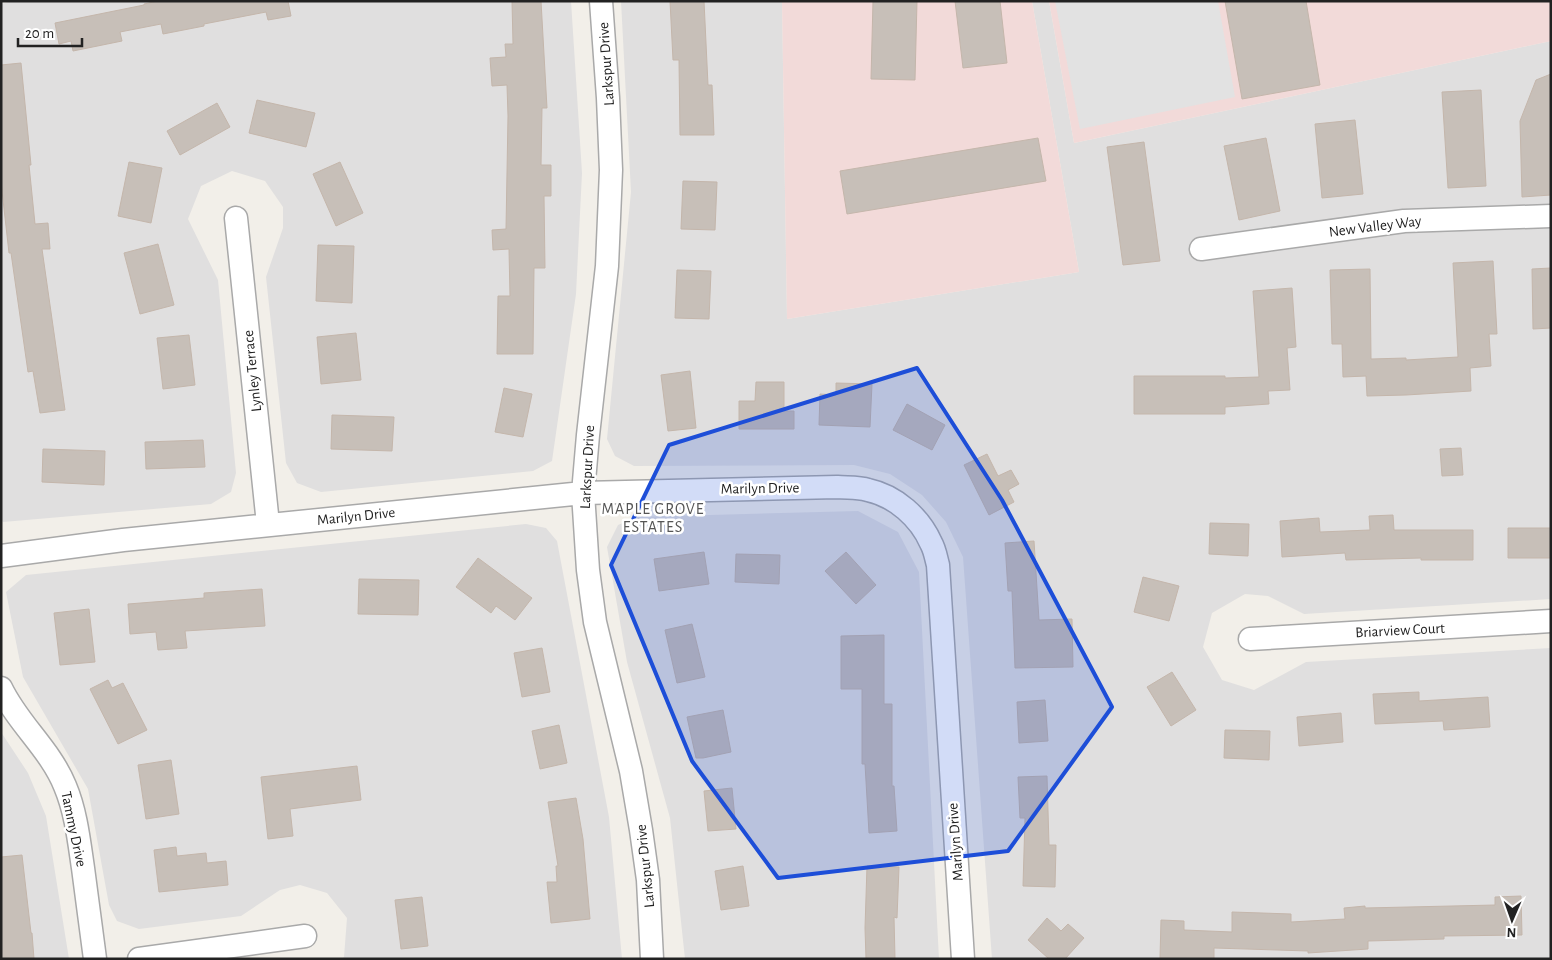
<svg xmlns="http://www.w3.org/2000/svg" width="1552" height="960" viewBox="0 0 1552 960" font-family="'Alegreya Sans',sans-serif">
<style>
.residential{fill:#e0dfdf}
.commercial{fill:#f2dad9}
.parking{fill:#e2e2e2}
.building{fill:#c7bfb8;stroke:#c4b6ab}
.lines{fill:none;stroke-linecap:round;stroke-linejoin:round}
.minor-casing{stroke:#a9a9a9;stroke-width:25}
.minor{stroke:#fff;stroke-width:22}
.marked{fill:#1d4ed8;fill-opacity:0.2;stroke:#1d4ed8;stroke-width:4;stroke-linejoin:round}
.labels{text-anchor:middle;stroke-width:5;stroke-linejoin:round;paint-order:stroke}
.street-label{font-size:15px;fill:#222;stroke:#fff}
.neighbourhood-label{font-size:16px;letter-spacing:1px;fill:#555;stroke:#fff}
</style>
<rect width="100%" height="100%" fill="#f2efe9"/>
<!-- residential -->
<path class="residential" d="M13,1H571L582,173L576,294L552,461L533,471L321,492L297,483L286,463L266,277L283,228V207L265,181L232,171L201,186L188,219L218,280L236,473L231,492L211,504L3,522L1,519V4Z
M621,1H782L787,319L1079,272L1032,1H1049L1074,143L1551,41V599L1304,614L1268,596L1245,594L1212,613L1203,647L1222,680L1254,690L1306,662L1551,648V959H992L963,557L946,522L922,495L890,474L854,465L634,466L615,456L607,439L631,192Z
M858,511L898,532L919,572L939,959H685L670,818L627,662L607,547L618,525L637,517Z
M526,524L546,528L557,541L609,817L622,959H342L344,957L347,918L327,893L300,885L280,890L241,916L139,929L117,921L109,905L88,789L23,677L6,592L26,575Z
M1,732L28,773L46,816L69,959H1Z"/>
<!-- commercial -->
<path class="commercial" d="M782,1H1032L1079,272L787,319Z
M1049,1H1551V41L1074,143Z"/>
<!-- parking -->
<path class="parking" d="M1055,1H1218L1235,97L1080,129Z"/>
<!-- building -->
<path class="building" d="M158,1H288L291,16L268,20L266,12L204,24V26L163,34L161,24L120,32L122,41L73,51L71,41L59,44L55,23L144,5V4Z
M512,1H541L547,108H542L541,165H551V196H544L545,268H534L533,354H497L498,296H510L509,249L493,250L492,230L506,229L508,116L507,85L492,86L490,58L506,57L505,44H513Z
M670,1H704L708,85H712L714,135H680L679,60H673Z
M873,1H917L915,80L871,79Z
M955,1H1000L1007,63L963,68Z
M1225,1H1306L1320,85L1242,99Z
M21,63L31,165H29L35,224L48,223L50,249H42L65,410L40,413L33,371L28,372L11,253H9L1,182V65Z
M1551,74V195L1522,197L1520,121L1536,80Z
M1481,90L1486,186L1448,188L1442,92Z
M257,100L315,113L306,147L249,133Z
M217,103L230,127L180,155L167,131Z
M1355,120L1363,194L1322,198L1315,124Z
M1038,138L1046,181L847,214L840,171Z
M1266,138L1280,211L1239,220L1224,146Z
M1144,142L1160,261L1123,265L1107,147Z
M129,162L162,168L151,223L118,216Z
M340,162L363,213L336,226L313,174Z
M683,181L717,182L715,230L681,229Z
M158,244L174,305L140,314L124,253Z
M318,245L354,246L352,303L316,301Z
M1493,261L1497,334H1489L1491,366L1470,368L1471,391L1406,395L1367,396L1366,376L1343,377L1342,344H1332L1330,270L1370,269L1371,359L1406,358V360L1458,357L1453,263Z
M1551,268V328L1533,329L1532,269Z
M677,270L711,271L709,319L675,318Z
M1292,288L1296,347L1287,348L1290,390L1268,391L1269,404L1225,407V414H1134V376H1225V378L1259,377L1253,291Z
M356,333L361,380L321,384L317,337Z
M189,335L195,385L163,389L157,338Z
M690,371L696,428L668,431L661,375Z
M756,382H784V411H794V429H739V401H755Z
M836,383L872,384L870,427L819,425L820,394L836,395Z
M504,388L532,394L523,437L495,432Z
M907,404L945,425L932,450L893,430Z
M332,415L394,417L392,451L331,449Z
M203,440L205,467L146,469L145,442Z
M1461,448L1463,475L1442,476L1440,449Z
M43,449L105,451L104,485L42,482Z
M987,454L998,476L1011,470L1019,484L1008,490L1014,502L989,515L964,465Z
M1393,515L1394,530H1473V560H1421V558L1346,560L1345,553L1282,557L1280,521L1319,518L1320,532L1370,530L1369,516Z
M1210,523L1249,524L1248,556L1209,554Z
M1508,528H1551V558H1508Z
M1034,541L1039,620L1072,619L1073,667L1015,668L1012,591H1008L1005,543Z
M704,552L709,584L659,591L654,559Z
M846,552L876,585L856,604L825,571Z
M736,554L780,555L779,584L735,582Z
M478,558L532,598L515,620L496,606L491,613L456,587Z
M1143,577L1179,586L1169,621L1134,612Z
M359,579L419,580L418,615L358,614Z
M262,589L265,626L185,631L187,648L158,650L156,632L130,634L128,604L204,598V593Z
M89,609L95,662L60,665L54,613Z
M692,624L705,677L677,683L665,630Z
M884,635V704H892V786H894L897,831L869,833L865,764H862V689H841V636Z
M542,648L550,692L522,697L514,653Z
M1172,672L1196,710L1171,726L1147,687Z
M108,680L112,688L123,683L147,730L118,744L90,689Z
M1419,692V701L1488,697L1490,727L1444,730L1443,721L1375,724L1373,694Z
M1045,700L1048,741L1019,743L1017,702Z
M723,710L731,752L703,758H696L687,717Z
M1341,713L1343,742L1299,746L1297,717Z
M559,725L567,763L540,769L532,731Z
M1225,730L1270,731L1269,760L1224,758Z
M171,760L179,814L146,819L138,765Z
M357,766L361,800L290,809L293,836L268,839L261,777Z
M1047,776L1049,845H1056L1055,887L1023,886L1025,818H1020L1018,777Z
M732,788L736,829L708,831L704,791Z
M576,798L583,839L590,919L551,923L547,882H557L556,866H558L548,802Z
M176,847L177,856L206,853L207,863L226,861L228,885L159,892L154,850Z
M22,855L31,933H32L34,959H1V857Z
M743,866L749,906L721,910L715,871Z
M867,866L899,867L897,918L894,917L895,959H866L865,928Z
M1521,896L1522,935L1444,936V939L1368,941V949L1308,953V951L1214,948V959L1160,958L1161,920L1184,921V930L1232,932V912L1291,914V922L1345,919L1344,908L1365,906V908L1495,905V897Z
M422,897L428,946L401,949L395,900Z
M1047,918L1061,931L1068,924L1084,938L1065,959H1049L1028,940Z"/>
<g class="lines">
<!-- minor casing -->
<g class="minor-casing">
<path id="minor" d="M601,1L608,98L611,170L607,266L588,435L583,493L588,570L595,622L631,771L641,830L648,880L652,959
M236,218L268,524
M1201,249L1404,221L1551,216
M1,556L123,540L583,493L837,487C847,488 858,487 868,490C896,496 920,518 931,543C935,550 936,558 938,565L963,959
M1250,639L1551,621
M1,688C18,724 50,749 65,786C76,812 79,841 83,868C87,898 91,929 95,959
M139,959L305,936"/>
</g>
<!-- minor -->
<use href="#minor" class="minor"/>
</g>
<!-- marked area -->
<path class="marked" d="M917,368L1002,500L1112,707L1008,851L778,878L692,761L611,565L669,445Z"/>
<g class="labels">
<!-- street labels -->
<g class="street-label">
<text transform="translate(606 64) rotate(-94)" y="5">Larkspur Drive</text>
<text transform="translate(1375 226) rotate(-7)" y="5">New Valley Way</text>
<text transform="translate(252 371) rotate(-96)" y="5">Lynley Terrace</text>
<text transform="translate(587 467) rotate(-87)" y="5">Larkspur Drive</text>
<text transform="translate(760 488) rotate(-1)" y="5">Marilyn Drive</text>
<text transform="translate(356 516) rotate(-6)" y="5">Marilyn Drive</text>
<text transform="translate(1400 630) rotate(-3)" y="5">Briarview Court</text>
<text transform="translate(74 829) rotate(78)" y="5">Tammy Drive</text>
<text transform="translate(955 842) rotate(-94)" y="5">Marilyn Drive</text>
<text transform="translate(645 866) rotate(-96)" y="5">Larkspur Drive</text>
</g>
<!-- neighbourhood labels -->
<g class="neighbourhood-label">
<text x="653" y="514">MAPLE GROVE<tspan x="653" dy="18">ESTATES</tspan></text>
</g>
</g>
<!-- border -->
<rect width="1552" height="960" fill="none" stroke="#222222" stroke-width="5"/>
<!-- north arrow -->
<g transform="translate(1512 920) rotate(182)" stroke="#ffffff" stroke-width="4" paint-order="stroke">
<path d="M0-4L9 19L0 12L-9 19Z" fill="#222222"/>
<text y="-8" font-size="14" font-weight="bold" text-anchor="middle" fill="#222222">N</text>
</g>
<!-- scale -->
<path d="M18 38v8h64v-8" fill="none" stroke="#222222" stroke-width="2.5"/>
<text x="25" y="38" font-size="15" fill="#222222" stroke="#ffffff" stroke-width="4" paint-order="stroke">20 m</text>
</svg>
